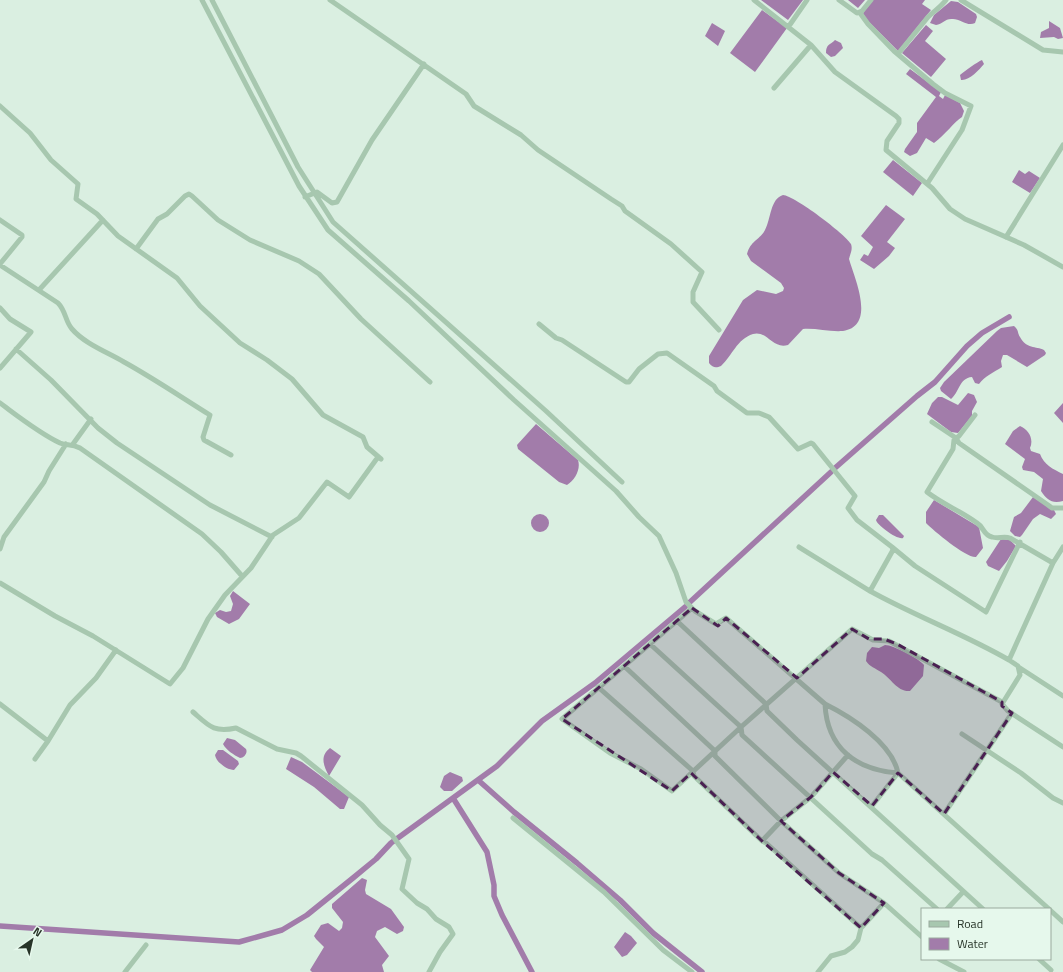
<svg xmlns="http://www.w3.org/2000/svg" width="1063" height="972" viewBox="0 0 1063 972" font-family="'Titillium Web',sans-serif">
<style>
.water{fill:#a27caa}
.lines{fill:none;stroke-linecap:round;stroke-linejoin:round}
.canal{stroke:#a27caa;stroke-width:5.5}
.street{stroke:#a7c7af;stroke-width:5}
.marked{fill:#4a2052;fill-opacity:0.2;stroke:#4a2052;stroke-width:3;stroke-dasharray:8 5;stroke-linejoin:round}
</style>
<rect width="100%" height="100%" fill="#daefe1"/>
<!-- water -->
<path class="water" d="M761,0H803L788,20Z
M848,0H865L858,8Z
M873,0H925L922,4L931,10L898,51L866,19L863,13Z
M951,1L958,2L976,14L977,17L975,23C968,27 960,19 953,19C945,18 943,24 936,25L930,23L934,15Z
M762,10L787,28L755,72L730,53Z
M1049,21L1060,28L1063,38L1058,39L1054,37L1040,38L1041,32L1049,28Z
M712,23L725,31L718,46L705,36Z
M926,25L933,31L925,41L946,59L931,77L902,53Z
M835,40L841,43L843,48L835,56L831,57L826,53C826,44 830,45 835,40Z
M982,60L984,64C979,70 969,81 961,80L960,75C965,71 977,62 982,60Z
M910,69L941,92L939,96L943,99L945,95L960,103L964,111L962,117C954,122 945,135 934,143L926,138L917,153L910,156L904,152L905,149L917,132V123L936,97L906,74Z
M893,160L922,183L913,196L883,172Z
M1019,170L1025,174L1029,171L1040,178L1030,193L1012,182Z
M783,195C795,196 845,234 851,244C853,250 850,254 849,259C854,277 877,326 843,331C829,332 816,328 803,329L788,345C773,350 767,330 753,334C737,339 732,356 721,366C716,368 713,368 709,363V356L743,300L757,290L776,294L783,291L784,288L781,283L751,261L747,254C751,240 760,240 765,230C771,219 770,199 783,195Z
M886,205L905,219L887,242L895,248L889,256L874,269L860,260L864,254L868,256L873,247L861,236Z
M1014,326C1019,330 1017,332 1020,337C1026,349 1036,346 1044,350L1046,353L1045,355L1027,367L1007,355H1003L1001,361L1002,367C994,372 984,377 979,384L975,383L972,377C959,378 959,393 951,399L941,391L940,388L944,382L997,331L1001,328Z
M968,393L974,395L977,402L972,411V416L958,433L951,432L927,414L932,403L938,397H942L958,405Z
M1063,403V423L1054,413Z
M536,424L578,460C581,469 575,480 567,485L559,482L518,449L517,445Z
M1020,426C1029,430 1034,439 1030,448L1031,451L1040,454C1044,465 1053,469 1063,474V501C1052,504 1047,500 1041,491L1043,479L1034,472L1023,470L1022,467L1025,459L1005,444L1013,431Z
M1033,497L1054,510L1056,514L1051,519L1040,514L1033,519L1022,535L1020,537L1015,536L1010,531L1014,517L1021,513Z
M934,500L979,527L983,548L976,557C966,558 934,531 926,523V512Z
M531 523a9 9 0 1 1 18 0a9 9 0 1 1-18 0Z
M879,515H883L904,536L903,538C897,540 877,525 876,520Z
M1001,539L1010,540L1016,546L1007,561L999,571L988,566L986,562Z
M233,591L250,604L239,619L229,624L217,617L215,613L220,610L226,612L231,611L233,604L230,596Z
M885,645C893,645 920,659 924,665L923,676L910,691C897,692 891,678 881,672C875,668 870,667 866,661L867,653L872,647L879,648Z
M227,738L235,740L246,749C248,753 244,758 240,758C234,755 226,750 223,744Z
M330,748L341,756L329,776C323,765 320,756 330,748Z
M218,750H223L238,761L239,764L234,770C227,770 216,762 215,755Z
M291,757L302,762L349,797L344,809H340L314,787L286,769Z
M450,772L462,777L463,781L452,791H444L440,787L444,776Z
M362,878L367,880L365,890L366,894L391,909L404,927L403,931L397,934L385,927L377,931L375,937L389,956L382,965L384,972H312L310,970L324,947L316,939L314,936L321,925L328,923L339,931L342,928L343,922L332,908V904Z
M625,932L631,936L637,943L627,955L622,957L614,947Z"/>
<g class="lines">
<!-- canal -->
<path class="canal" d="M835,468L917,396L935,382L967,346L982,333L1009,317
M690,602L831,472
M478,780L514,812L577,863L620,900L653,933L702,972
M453,798L487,852L494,885V896L502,915L532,972
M0,926L239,942L282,930L307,915L353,878L376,859L391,843L497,766L542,721L595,683L685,607"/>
<!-- street -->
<path class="street" d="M202,0L299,186L328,230L409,301L514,400L616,491L639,517L659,536L676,573L686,602L695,611L716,624L726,618L825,704C851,717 892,743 898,773L1049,909
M212,0L298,167L333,222L546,411L622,482
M330,0L466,94L474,106L521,135L538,150L611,199L622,206L625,211L671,244L702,272L693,292V302L719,330
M754,0L811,45L835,72L896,116L899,119V123L887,141L886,150L932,188L950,209L965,219L1024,245L1063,267
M839,0L857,13L862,11L871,0
M961,0L1043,50L1063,52
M860,13L868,24L894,51L933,84L945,93L971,106L962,130L927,184
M789,26L807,0
M898,54L928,17C934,11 940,8 946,0
M774,88L811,45
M0,106L30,133L51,160L78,184L76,199L97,214L118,236L177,278L200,306L240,343L267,360L292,379L323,415L363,437L367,447L381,459
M305,197L317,192L332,203L337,202L372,140L424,64
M0,220L22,235V237L0,264
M1006,237L1063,145
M136,249L158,219L167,214L185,196L189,194L192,196L218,220L250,240L299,261L319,274L361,319L430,382
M0,265L58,303C66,311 65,321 72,329C85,344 107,352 124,362C153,378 181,397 210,415L203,437L204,440L231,455
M39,290L103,220
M0,308L10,319L31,332L0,368
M539,324L556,338L562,340L626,382H629L639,369L658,354L667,353L714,386L717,391L747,413H759L769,417L798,449L811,443L813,444L855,496L848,508L857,520L892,547L893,550L870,591C915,616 964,634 1009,660
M16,349L51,380L98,428L117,443L210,505L272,537
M0,403C19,417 39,433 60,443C67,446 71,443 80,448L202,534L221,552L242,576
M975,415L959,436L954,440L953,449L927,492C942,504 961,511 977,523C984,527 983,535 992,537C998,539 1004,536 1010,538L1053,563
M932,422L956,438L959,443L1048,505L1052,508H1063
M73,444L91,419
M799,547L870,591
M892,547L915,566L986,612L1020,542
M1063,547L1053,563L1009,660L1018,666L1020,675L1002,704L1008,711L1063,747
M0,549L4,537L44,482L49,471L66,444
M0,583L55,616L93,636L170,684L183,668L208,619L225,595L251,568L273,535L299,518L327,482L349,497L378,457
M692,608L562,719L610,753L641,769L672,791L741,727L852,629L873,640L889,641L1002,702
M678,622L766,704L767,711L797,740L983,909
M650,644L741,727L742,735L872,854L882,860L937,909
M624,666L715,751V756L781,821L839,873L884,903L922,937
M1020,668L1063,696
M598,687L693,771L694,776L762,841L766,843L861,928
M0,704L48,741L35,759
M825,704C827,748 856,770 898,773
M193,712C209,726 214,733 236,728L277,749L296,753L301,756L362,805L380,825L392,835L409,859L402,889L417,903L427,909L436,919L449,927L453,934L440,952L429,972
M962,734L1021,773L1053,798L1063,803
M48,741L70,705L96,678L116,650
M872,806L898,773
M944,814L1012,713
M513,818L604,892L663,950L692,972
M762,841L781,821L811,797L848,755
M947,909L963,892
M1050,910L1063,922
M939,959L964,972
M1039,959L1051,970
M125,972L146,945
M818,972L831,956L845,952L852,947L858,940L861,928L884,903"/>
</g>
<!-- marked area -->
<path class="marked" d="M692,608L718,626L726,618L797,678L852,629L869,639H884L897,644L1002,702V706L1012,713L944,814L898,773L872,806L833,772L811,797L781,821L839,873L884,903L861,928L762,841L691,773L672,791L562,719Z"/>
<!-- legend -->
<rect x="921" y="908" width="130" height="52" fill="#e6f8ec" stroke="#9aaa9e"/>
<rect x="929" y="921" width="20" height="6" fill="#a7c7af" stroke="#9aaa9e"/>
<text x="957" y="928" font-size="12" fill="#273428">Road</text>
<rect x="929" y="938" width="20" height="12" fill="#a27caa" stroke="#9aaa9e"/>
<text x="957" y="948" font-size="12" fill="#273428">Water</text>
<!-- north arrow -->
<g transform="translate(32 940) rotate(34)" stroke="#e6f8ec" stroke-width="3" paint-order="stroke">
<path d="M0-3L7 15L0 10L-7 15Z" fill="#273428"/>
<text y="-6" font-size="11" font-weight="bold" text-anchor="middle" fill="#273428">N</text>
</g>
</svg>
